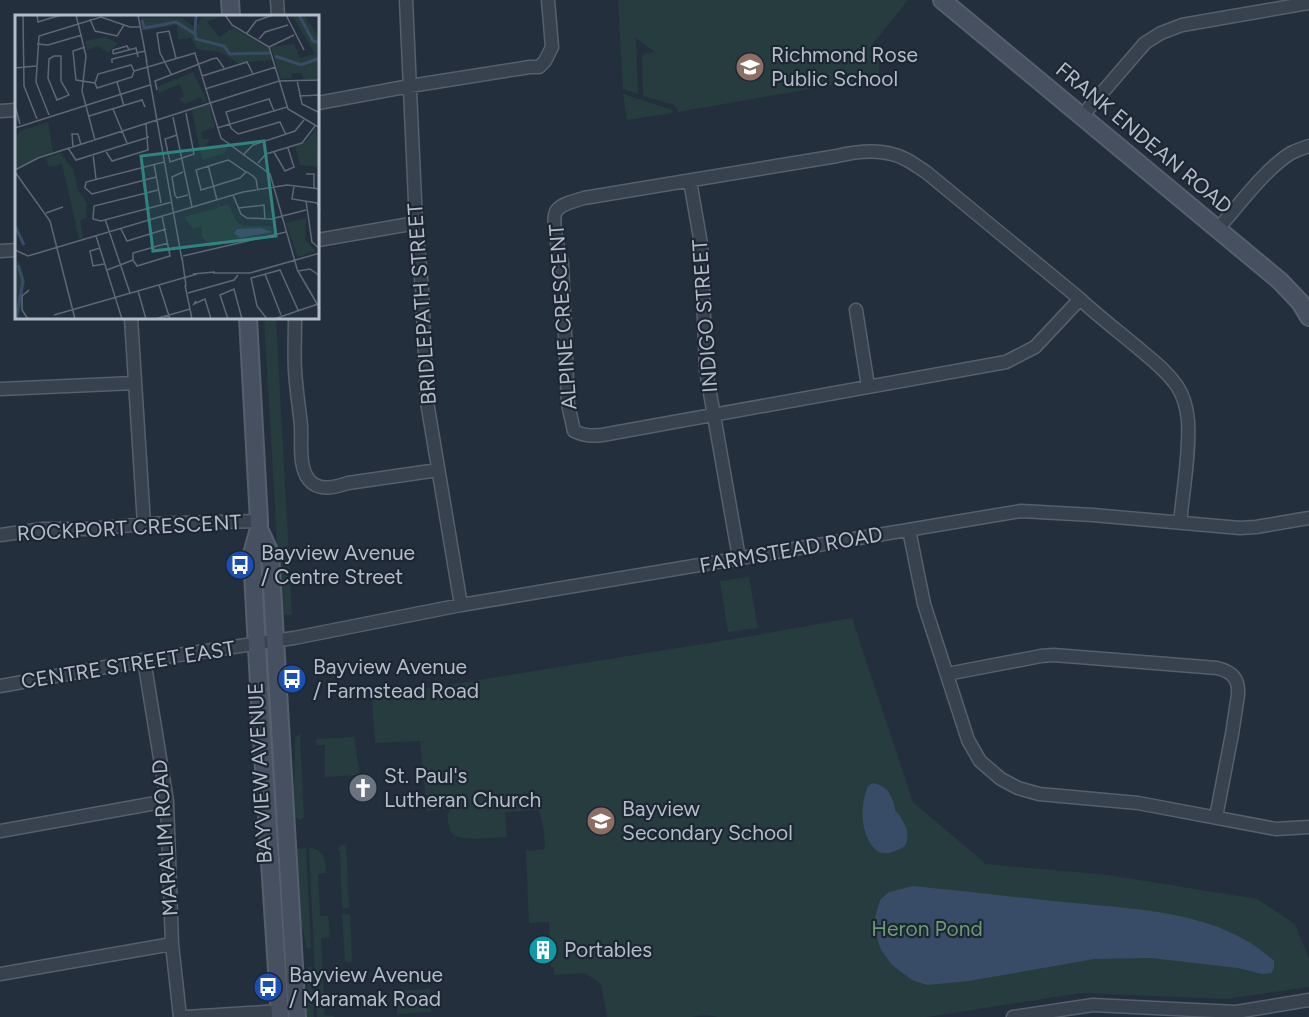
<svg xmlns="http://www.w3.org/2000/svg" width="1309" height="1017" viewBox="0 0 1309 1017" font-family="Figtree,sans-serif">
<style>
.green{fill:#263c3f}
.water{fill:#394c67}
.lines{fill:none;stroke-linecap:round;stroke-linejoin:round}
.street-casing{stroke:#565f6c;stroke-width:15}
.secondary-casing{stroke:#565f6c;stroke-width:20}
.street{stroke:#38414e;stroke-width:12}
.secondary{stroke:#465061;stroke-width:16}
.labels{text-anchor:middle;stroke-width:4.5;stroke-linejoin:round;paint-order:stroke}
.poi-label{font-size:21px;fill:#b4bcc9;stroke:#1d2633;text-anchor:start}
.street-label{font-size:21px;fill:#b4bcc9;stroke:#1d2633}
.park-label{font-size:21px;fill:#6b9a76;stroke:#1d2633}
.inset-river{fill:none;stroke:#394c67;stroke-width:3}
.inset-road{fill:none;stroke:#5e6776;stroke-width:1.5}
.view{fill:#308480;fill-opacity:0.15;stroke:#308480;stroke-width:3}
.inset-edge{fill:none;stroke:#b4bcc9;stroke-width:3}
</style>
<rect width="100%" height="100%" fill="#242f3e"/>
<!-- green -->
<path class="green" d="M618,0H908L869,49L879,57V77L678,112L677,108L674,105L643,96L642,57L646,53L655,52L636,38L638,94L623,89Z
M623,94L672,110L673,113L627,120Z
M264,318H276L292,615L283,614L281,607Z
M749,577L758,628L728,632L720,581Z
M852,618L913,802L986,864L1108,875L1257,899L1295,924L1309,959V987L1226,999L1081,993L927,1017H719L706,1015L692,1017H607L601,984L585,973L554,975V967H551L549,922L529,923L526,851L545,849L544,831L539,810L505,812L507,837C495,837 456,843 451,832C448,826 448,818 447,813L450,812L449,808L427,811L420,741L375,743L372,697L734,639Z
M300,734L304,816L303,819L300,820L293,815L292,813L294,812L295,738Z
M354,737L360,775L325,777V745H317L316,741L318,739Z
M346,844L349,908H342L340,851L337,850L340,846Z
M309,847C325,851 325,858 326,873L318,874L320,916H328L330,937L321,938L325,1015L334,1016V1017H317Z
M306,848L311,948L307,949L300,917L296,852L298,849Z
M350,914L352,962H345L342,915Z
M308,967H312L314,1017H306L305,1004Z
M430,989L431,1012L397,1014L396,991Z"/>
<!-- water -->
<path class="water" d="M873,783C890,787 892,797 896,812L898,813C905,825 911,832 905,846C898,850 891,854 883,853C876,852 872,846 869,841C860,824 861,803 868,786Z
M913,886C963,891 1013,897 1063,902C1133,909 1220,910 1274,961V968L1271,973L1262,974L1238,968L1151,958L1094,959L969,981L927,985L912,980L892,965L881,950L875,932V917L880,900L889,892Z"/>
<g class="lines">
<!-- street casing -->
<g class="street-casing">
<path id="street" d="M277,0L278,16
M406,0L416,223L422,289L427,402L461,605
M318,103L410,86L530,67H539L545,61L552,47L548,0
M0,111L16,110
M1082,116L1145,43L1161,33L1182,25L1309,3
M690,181L701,244L706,370L739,558
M1218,229C1238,206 1265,169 1291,153C1297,150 1303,148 1309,146
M318,240L416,223
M0,251L16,250
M1080,299L1035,347L1006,362L602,435C591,436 584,436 574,431L568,404L562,263C559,253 550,218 557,210C563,203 575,201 584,198L837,156C858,151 884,148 905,159C912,162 919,168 926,172L1080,299C1098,316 1118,331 1137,347C1151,359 1166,370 1177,386C1183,395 1187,409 1188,421C1190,452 1183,491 1180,523
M856,310L868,386
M131,318L144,524
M295,318C295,335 294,352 295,370C296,388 299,407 301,425C302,442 298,466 309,480C319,492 336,487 348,483L438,470
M0,389L135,383
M909,530L924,604L968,740L980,761L1001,779L1018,788L1039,794L1138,803L1276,829L1309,827
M0,535L43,529H89L144,524L259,521
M144,660L167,801L172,944L180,1017
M947,674L1041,656L1054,655L1217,668C1233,672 1239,679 1238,695L1232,734L1216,817
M0,686L144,660L294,638L461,605L1021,511L1093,515L1240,528L1256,527L1309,518
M0,831L167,801
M0,974L172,944
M186,1017L280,1011
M1013,1017L1093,1005L1236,1012L1309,1000"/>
</g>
<!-- secondary casing -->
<g class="secondary-casing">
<path id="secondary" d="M230,0L231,16
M942,0L1280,281L1300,302L1309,317
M248,318L259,521V529L252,554L261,722L280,1017
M259,529L270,553L297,1017"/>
</g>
<!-- street -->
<use href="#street" class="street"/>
<!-- secondary -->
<use href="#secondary" class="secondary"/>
</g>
<!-- icons -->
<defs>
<g id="school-disc" transform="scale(1.5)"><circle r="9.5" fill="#8d6e63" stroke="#1d2633"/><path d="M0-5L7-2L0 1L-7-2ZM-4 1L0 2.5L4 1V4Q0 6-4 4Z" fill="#fff"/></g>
<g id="bus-disc" transform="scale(1.5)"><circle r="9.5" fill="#1a4fb4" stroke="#1d2633"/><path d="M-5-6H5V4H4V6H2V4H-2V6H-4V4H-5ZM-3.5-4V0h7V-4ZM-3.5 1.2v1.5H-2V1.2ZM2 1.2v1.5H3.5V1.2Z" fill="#fff"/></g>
<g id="church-disc" transform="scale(1.5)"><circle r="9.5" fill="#6b7280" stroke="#1d2633"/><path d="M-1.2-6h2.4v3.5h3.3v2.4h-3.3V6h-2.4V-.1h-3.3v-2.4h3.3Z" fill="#fff"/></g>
<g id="building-disc" transform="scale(1.5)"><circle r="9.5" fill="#0f9aa8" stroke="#1d2633"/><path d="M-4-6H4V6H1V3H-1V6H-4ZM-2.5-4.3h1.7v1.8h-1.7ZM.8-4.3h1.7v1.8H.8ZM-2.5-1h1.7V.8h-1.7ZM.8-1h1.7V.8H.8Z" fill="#fff"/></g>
</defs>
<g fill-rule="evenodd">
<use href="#school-disc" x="750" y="67"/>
<use href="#bus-disc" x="240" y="565"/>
<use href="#bus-disc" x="292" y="679"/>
<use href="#church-disc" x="363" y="788"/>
<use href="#school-disc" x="601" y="821"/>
<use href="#building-disc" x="543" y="950"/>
<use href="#bus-disc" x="268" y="987"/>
</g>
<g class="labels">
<!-- poi labels -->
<g class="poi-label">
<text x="771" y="62">Richmond Rose<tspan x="771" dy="24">Public School</tspan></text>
<text x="261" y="560">Bayview Avenue<tspan x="261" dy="24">/ Centre Street</tspan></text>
<text x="313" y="674">Bayview Avenue<tspan x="313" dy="24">/ Farmstead Road</tspan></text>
<text x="384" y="783">St. Paul's<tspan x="384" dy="24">Lutheran Church</tspan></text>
<text x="622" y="816">Bayview<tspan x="622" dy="24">Secondary School</tspan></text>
<text x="564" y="957">Portables</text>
<text x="289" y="982">Bayview Avenue<tspan x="289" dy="24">/ Maramak Road</tspan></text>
</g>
<!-- street labels -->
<g class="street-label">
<text transform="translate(1144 138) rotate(40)" y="7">FRANK ENDEAN ROAD</text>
<text transform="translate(422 304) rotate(-94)" y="7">BRIDLEPATH STREET</text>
<text transform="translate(705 316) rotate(-94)" y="7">INDIGO STREET</text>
<text transform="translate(563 317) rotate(-94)" y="7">ALPINE CRESCENT</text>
<text transform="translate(129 528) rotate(-3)" y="7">ROCKPORT CRESCENT</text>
<text transform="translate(791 550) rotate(-10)" y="7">FARMSTEAD ROAD</text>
<text transform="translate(128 665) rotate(-9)" y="7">CENTRE STREET EAST</text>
<text transform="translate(260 773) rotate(-93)" y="7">BAYVIEW AVENUE</text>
<text transform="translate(165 838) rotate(-94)" y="7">MARALIM ROAD</text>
</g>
<!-- park labels -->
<g class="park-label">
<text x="927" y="936">Heron Pond</text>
</g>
</g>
<!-- overview -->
<g transform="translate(15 15)">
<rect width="304" height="304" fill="#242f3e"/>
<path d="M208,0L192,7L204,22L218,13L253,33L257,45L223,48L205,37L182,34L176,23L163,24L162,10L128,16L126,3H166L181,13L187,2ZM277,0H289L304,22V64H288L287,58H277L276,63L266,64L256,32L279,29L285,43L300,39ZM90,22L103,28L94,38L83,31L72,35L70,26ZM178,57L192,86L188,87L185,82L170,89L164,84L169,81L165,69L144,78L142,72ZM194,89L200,112L186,117L188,124H196L189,132L212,130L210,138L187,145L177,95ZM33,107L38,137L0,154V124L5,116ZM301,114L304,152L285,150L280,132L292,126ZM45,138L58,154L63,175L72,188L71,203L65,205L68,223L64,224L47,149L34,152L31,143ZM203,186L205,192L213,189L221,206L229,211H255L262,218L191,233L195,230L187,222L186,211L178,214L169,202L202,193ZM291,203L290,225L301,236L283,242L271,208ZM4,246L10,266L4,304H0V247Z" fill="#263c3f"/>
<path d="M246,213L257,217L225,223L219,218L222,214Z" fill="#394c67"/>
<path class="inset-river" d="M284,0L298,26L305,28M127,5L129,13L161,7L180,19L181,24L209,31L215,39L255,38M180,18L181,0M260,41L286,50L305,43M0,211L9,230M1,304L8,266L3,250"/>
<path class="inset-road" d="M8,0L9,71L22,104M22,0L23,7L46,0M61,0L71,41L67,76L80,125M123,0L132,47M210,0L217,10L254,32L273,94L305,113M271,0L289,35M75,4L80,16L102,21L109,10M232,18L241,6L258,0M244,24L250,17L273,10M22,29L33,30L67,20M70,32L58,36L61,65L80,68L82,73L117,62L119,56M254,32L279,20M98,39L121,33L123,42M98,39V35L112,31L114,35M39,41H46V66L54,80L42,85L33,63L34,44ZM131,44L167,245M97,48V44L130,36M0,53L21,51M119,56L180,38L206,123L255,159L283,257M156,59L145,38L142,18L154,16L161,43M187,61L232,47L238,59M282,65L287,89L305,98M102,67L109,91M80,68L83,59L116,50L119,56M190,74L261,52M142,75L140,66L197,44L202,43L209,53M284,81L305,80M0,91L5,109M98,94L112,128M259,96L254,84L211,97L216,113L223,119L265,107L271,120M34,100L21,67L24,21L86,2L115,12H125M74,101L127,85L130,92M158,102L177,192M0,113L135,70M202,113L272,92M162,120L150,124L155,147L179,139L171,98M58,132L57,119H63L66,130M53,133L61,145L134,122M90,135L97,146L133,135L131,109M259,137L270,156L279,152L273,133M78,139L81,164M229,139L238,130L280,116L289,105M243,148L251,139L287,128L300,111M139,149L146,188M193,150L202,185M0,155L23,143L264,66L305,65M0,157L35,206L60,304M168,157L157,162L160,180L162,183L173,180M231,157L225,163L186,175L181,155L213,145L215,146L231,157H232L238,161L241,164L243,176M291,159H299V173M141,162L77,179L70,173L71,167L149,147M279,171L277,184L302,188L305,195M143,175L79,191L78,204L86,206L157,187M218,180L226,199L232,203L256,204L291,195M291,186L297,227L305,234M223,193L249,190L250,204M31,198L48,192M90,204L115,278M106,214L112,226L151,214M81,221L107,304M85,233L75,236L78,251L89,249M0,235L13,241L228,177L272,170L305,174M168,241L271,217M167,242L171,271M118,245L122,251L155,241L147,201M118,245V238L153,228M92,255L118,245M283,256L305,294M283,256L295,254L305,261M198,258H235L305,238M178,259L200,257M250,259L266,300M144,270L155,304M170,270L177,304M123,276L131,304M11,278L14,275L7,281V295L13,304M173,278L219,265L223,260M181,286L179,289L190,284L196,304M39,300L182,259M140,304L175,294M213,304L205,280L219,274L227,304M252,304L242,291L236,263L265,255L283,295M259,304L303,289"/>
<path class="view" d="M249,126L261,221L138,236L126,141Z"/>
<rect width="304" height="304" class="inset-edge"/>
</g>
</svg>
